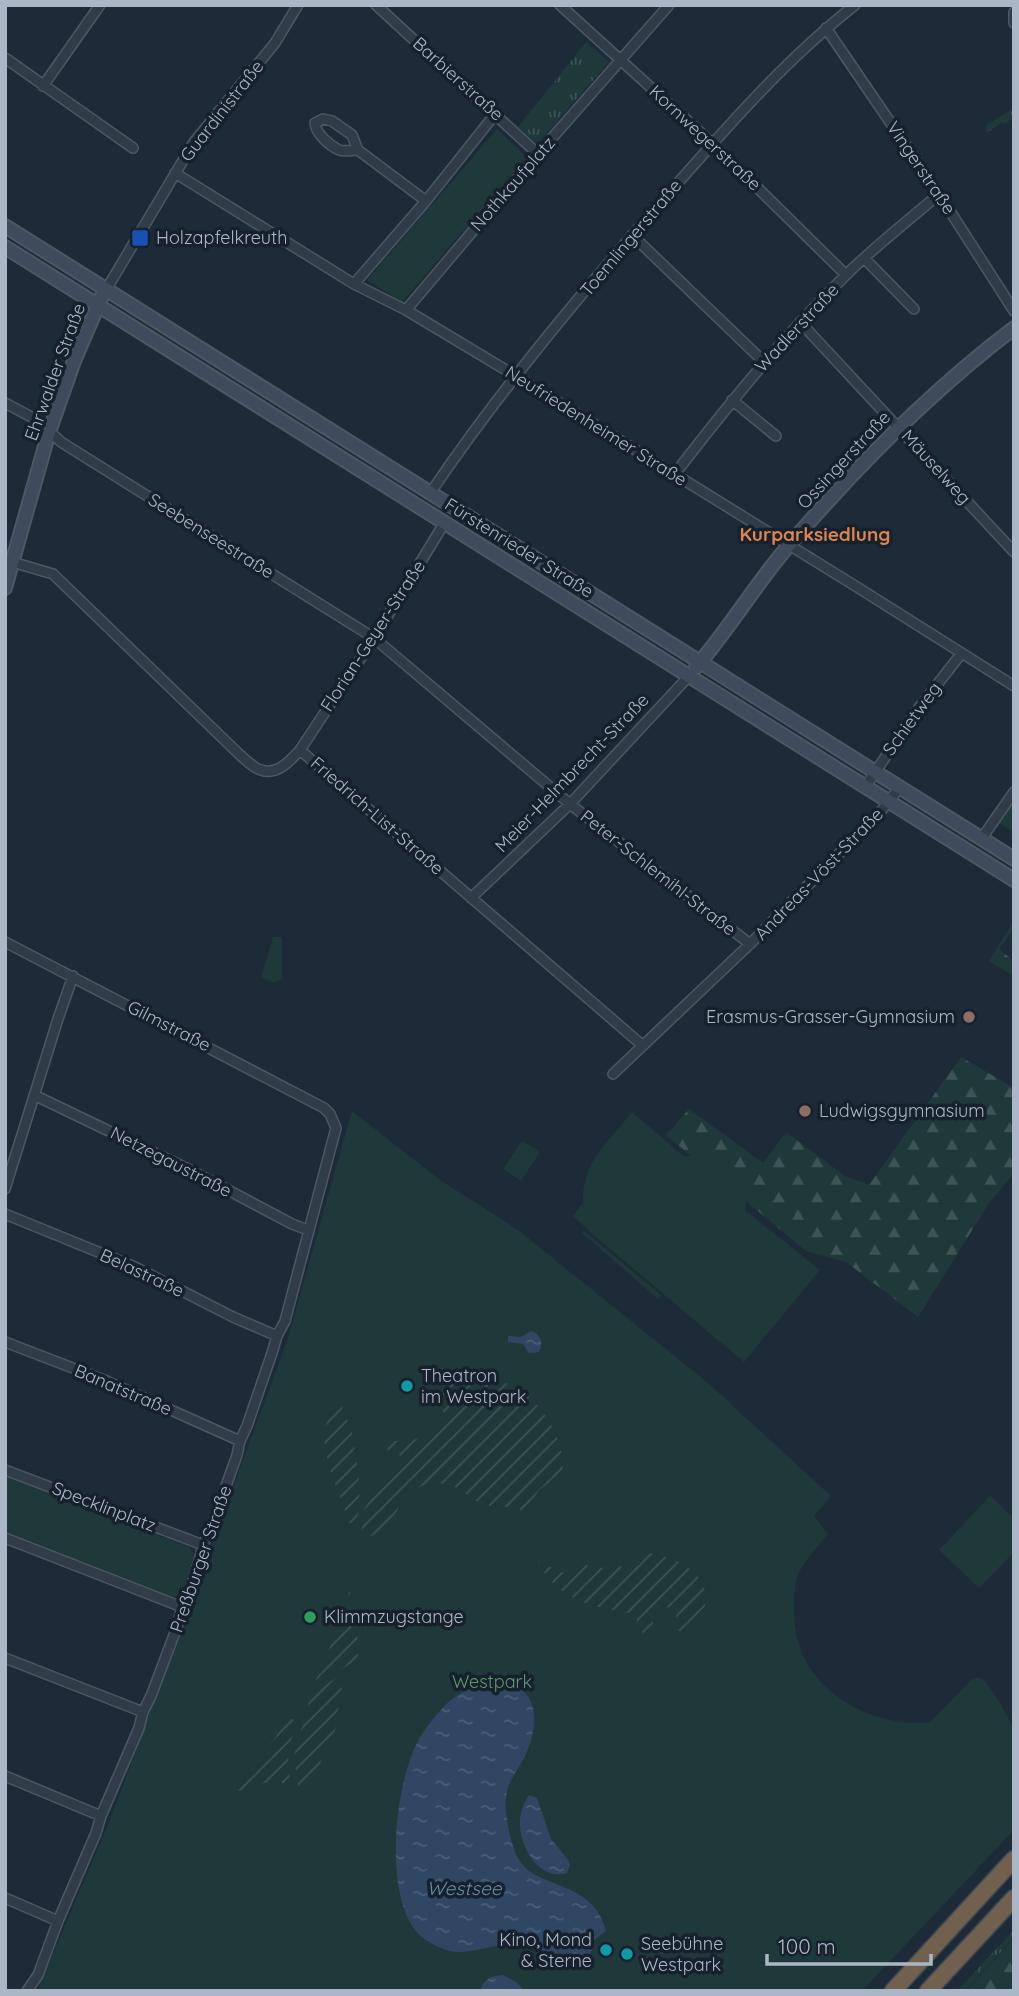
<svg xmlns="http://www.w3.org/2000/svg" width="1019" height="1996" viewBox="0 0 1019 1996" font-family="Quicksand,sans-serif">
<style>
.grass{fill:url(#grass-tufts)}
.forest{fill:url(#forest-firs)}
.park{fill:#1f383a}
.garden{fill:url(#garden-furrows)}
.water{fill:url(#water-ripples)}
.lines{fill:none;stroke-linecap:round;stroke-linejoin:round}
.street-casing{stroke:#4c5764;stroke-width:12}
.secondary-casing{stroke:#4c5764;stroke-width:16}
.highway-casing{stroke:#3c4753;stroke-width:19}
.street{stroke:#313c49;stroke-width:9}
.secondary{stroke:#3f4b5c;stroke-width:12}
.highway{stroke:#70604d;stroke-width:16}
.transit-dot{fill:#1a4fb4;stroke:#17212d;stroke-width:2.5}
.education-dot{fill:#8d6e63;stroke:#17212d;stroke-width:2.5}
.culture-dot{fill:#0f9aa8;stroke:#17212d;stroke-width:2.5}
.leisure-dot{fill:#2e9e5b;stroke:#17212d;stroke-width:2.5}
.labels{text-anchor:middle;stroke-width:7;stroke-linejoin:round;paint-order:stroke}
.street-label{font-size:18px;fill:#abb7c6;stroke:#17212d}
.poi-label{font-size:18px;fill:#abb7c6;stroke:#17212d;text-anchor:start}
.park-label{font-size:18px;fill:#60986a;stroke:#17212d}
.neighbourhood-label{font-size:19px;font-weight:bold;fill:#de844e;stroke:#17212d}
.water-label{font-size:19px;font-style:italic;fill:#678aad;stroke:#17212d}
</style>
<defs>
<pattern id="grass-tufts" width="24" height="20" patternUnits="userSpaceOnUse" patternTransform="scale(1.75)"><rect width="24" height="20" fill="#1f383a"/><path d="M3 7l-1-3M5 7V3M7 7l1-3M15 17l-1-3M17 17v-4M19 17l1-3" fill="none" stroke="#3d5355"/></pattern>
<pattern id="forest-firs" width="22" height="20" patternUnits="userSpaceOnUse" patternTransform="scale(1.75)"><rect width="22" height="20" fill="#1f383a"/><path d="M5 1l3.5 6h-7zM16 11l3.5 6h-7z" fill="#3d5355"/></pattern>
<pattern id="garden-furrows" width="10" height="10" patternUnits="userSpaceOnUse" patternTransform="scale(1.75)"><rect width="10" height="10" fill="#1f383a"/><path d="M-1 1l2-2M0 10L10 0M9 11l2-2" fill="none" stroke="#3d5355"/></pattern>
<pattern id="water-ripples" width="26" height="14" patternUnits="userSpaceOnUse" patternTransform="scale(1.75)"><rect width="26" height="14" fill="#2f4762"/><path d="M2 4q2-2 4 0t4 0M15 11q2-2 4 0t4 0" fill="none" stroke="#4a5f77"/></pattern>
</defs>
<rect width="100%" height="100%" fill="#1d2b39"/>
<!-- grass -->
<path class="grass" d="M586,42L609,62L537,144L518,127Z
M1014,108V121L1012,119L1004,124L1002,122L987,133L985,126Z
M1014,1930V1937L965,1991H957Z"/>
<!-- forest -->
<path class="forest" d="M1014,921V928L999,949L1014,961V976L989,961Z
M961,1057L1014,1088V1173L989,1203L918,1317L846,1262L806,1251L666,1135L689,1109L763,1163L786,1132L845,1176L869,1185Z
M1014,1938V1991H966Z"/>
<!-- park -->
<path class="park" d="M497,129L527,157L402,302L367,280Z
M1014,798V832L999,823L998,819Z
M273,937H282V979L273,983L261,977Z
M352,1111L440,1180L518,1230L707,1382L831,1496L814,1516L828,1534C818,1547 802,1562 797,1578C794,1588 794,1600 794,1610C794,1626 797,1642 804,1657C825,1702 883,1728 930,1722L971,1680L978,1677L985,1681L1000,1703L1014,1729V1830L862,1991H37L110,1820L287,1341Z
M632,1112L685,1157L697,1153L747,1195L745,1210L820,1270L744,1362L596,1237L573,1216L583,1203C581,1163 609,1141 632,1112Z
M522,1141L540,1152L521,1181L503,1169Z
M584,1231L661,1295L658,1299L582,1233Z
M5,1476L189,1547L194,1554L195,1563L185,1590L177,1596L173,1597L5,1532Z
M990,1496L1014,1518V1552L979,1588L939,1550Z"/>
<!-- garden -->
<path class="garden" d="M470,1378C484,1379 500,1379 513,1386C536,1397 556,1426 561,1450C563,1457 562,1465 563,1472L539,1490L525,1512C511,1504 498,1509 483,1504C469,1500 461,1486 445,1484C386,1478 406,1541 361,1536L364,1509L385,1479L407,1463L401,1456L380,1446L384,1439L403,1442L434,1435C451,1412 438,1408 443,1386L453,1379Z
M340,1401L353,1435L360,1488L357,1527L350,1524C342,1502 317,1446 326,1424C329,1416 335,1408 340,1401Z
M640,1551C654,1554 671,1557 683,1564C716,1583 710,1614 686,1638L674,1626C681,1613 671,1606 659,1606L654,1609L651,1617L655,1627L650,1640L643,1634L634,1614C597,1608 554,1600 538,1561L561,1572L576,1576L577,1566L581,1564L598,1568L640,1565Z
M350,1588L351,1618L358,1639V1659L313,1687L341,1621Z
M344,1673L335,1731L323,1754L315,1784L298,1787L294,1755L311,1694Z
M290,1718L297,1721L288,1752L290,1783H265L238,1791L251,1769Z"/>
<!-- water -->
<path class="water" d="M531,1331C541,1334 544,1343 539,1352L529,1353L523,1344L508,1342V1336L521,1337Z
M493,1681C535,1681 541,1715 528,1749C523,1763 513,1774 508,1787C505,1797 505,1809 507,1819C509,1834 513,1852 522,1864C528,1872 536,1875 544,1879C573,1891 597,1897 606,1931L594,1940L591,1953C560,1969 544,1946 514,1945C490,1943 465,1959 441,1948C432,1944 421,1938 415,1930C383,1888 395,1776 422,1734C432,1719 447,1700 463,1692C472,1687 483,1684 493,1681Z
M529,1795L537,1798L551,1839L569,1861L570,1866L567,1873C540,1881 522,1850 520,1827C519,1816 523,1804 529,1795Z
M503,1975L516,1982L525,1991H480C483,1979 491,1976 503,1975Z"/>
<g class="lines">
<!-- street casing -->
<g class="street-casing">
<path id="street" d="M376,5L538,154
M560,5L713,144L846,275
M1014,12V23
M826,28L939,194L1014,311
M5,58L133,148
M43,86L100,5
M358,150C352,150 344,152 339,150C329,145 316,134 315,123L323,119L332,121L352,135L358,150L426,201
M175,173L354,284L406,310L516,376L857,587L1014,686
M632,235L764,362
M864,258L914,309
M354,284L426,201L496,113
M106,290L194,142L275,43L298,5
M406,310L538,154L669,5
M800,322L1014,552
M732,400L776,436
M5,403L39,421L61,442L374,638L570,804L750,944
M674,475C728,405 783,337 846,275C875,246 908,221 939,194
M431,492C502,387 585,289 669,193C727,127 785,60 855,5
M12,562L53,574L240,755C245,759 251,766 258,769C276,777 289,762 300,750L374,638L445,522
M300,750L642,1045
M865,787L918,709L961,654
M982,838L1014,792
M471,898L570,804L689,676
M5,942L324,1108L330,1114L336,1128L285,1321L277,1336L272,1353L247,1426L240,1441L237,1455L210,1531L203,1545L199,1561L190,1592L182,1607L177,1627L151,1696L143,1712L139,1728L101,1816L96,1833L58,1921L38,1975L27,1991
M613,1074L750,944L882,810L900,787
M34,1095L194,1172L292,1224L308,1230
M5,1189L58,1019L73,976
M5,1214L135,1267L233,1317L277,1336
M5,1342L104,1380L240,1441
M5,1470L203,1545
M5,1538L182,1607
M5,1658L143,1712
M5,1776L101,1816
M5,1898L58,1921"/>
</g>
<!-- secondary casing -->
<g class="secondary-casing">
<path id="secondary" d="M5,226L1014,859
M5,247L1014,880
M5,588L49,432L74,361L102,296
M696,667C730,628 756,583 790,544C858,465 931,391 1014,328"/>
</g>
<!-- highway casing -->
<g class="highway-casing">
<path id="highway" d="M893,1991L1014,1859
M928,1991L1014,1898"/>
</g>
<!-- street -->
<use href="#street" class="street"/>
<!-- secondary -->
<use href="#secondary" class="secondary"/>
<!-- highway -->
<use href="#highway" class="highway"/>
</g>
<!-- markers -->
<rect class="transit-dot" x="131" y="229" width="18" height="18" rx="3.5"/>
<g class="education-dot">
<circle cx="969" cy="1017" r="7"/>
<circle cx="805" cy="1111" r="7"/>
</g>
<g class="culture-dot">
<circle cx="407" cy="1386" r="7"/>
<circle cx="606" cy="1950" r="7"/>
<circle cx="627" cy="1954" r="7"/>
</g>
<circle class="leisure-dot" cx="310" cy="1617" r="7"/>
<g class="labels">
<!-- street labels -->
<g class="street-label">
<text transform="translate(458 79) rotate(42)" y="6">Barbierstraße</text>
<text transform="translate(222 111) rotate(-52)" y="6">Guardinistraße</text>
<text transform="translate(705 138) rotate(43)" y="6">Kornwegerstraße</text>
<text transform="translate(921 168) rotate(56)" y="6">Vingerstraße</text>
<text transform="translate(513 184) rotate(-49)" y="6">Nothkaufplatz</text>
<text transform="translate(631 238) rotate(-50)" y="6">Toemlingerstraße</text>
<text transform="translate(797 328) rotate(-47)" y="6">Wadlerstraße</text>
<text transform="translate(55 372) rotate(-70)" y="6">Ehrwalder Straße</text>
<text transform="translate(596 426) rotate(32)" y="6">Neufriedenheimer Straße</text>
<text transform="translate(844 460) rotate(-47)" y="6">Ossingerstraße</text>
<text transform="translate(936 467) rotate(48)" y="6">Mäuselweg</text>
<text transform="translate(211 536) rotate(32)" y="6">Seebenseestraße</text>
<text transform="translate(519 548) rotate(32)" y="6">Fürstenrieder Straße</text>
<text transform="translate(373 636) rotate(-57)" y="6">Florian-Geyer-Straße</text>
<text transform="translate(912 719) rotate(-54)" y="6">Schietweg</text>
<text transform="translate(572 773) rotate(-46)" y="6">Meier-Helmbrecht-Straße</text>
<text transform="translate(377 816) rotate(41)" y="6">Friedrich-List-Straße</text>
<text transform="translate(658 873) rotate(38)" y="6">Peter-Schlemihl-Straße</text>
<text transform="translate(819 874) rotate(-46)" y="6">Andreas-Vöst-Straße</text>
<text transform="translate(169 1026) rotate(27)" y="6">Gilmstraße</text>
<text transform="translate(171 1162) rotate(27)" y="6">Netzegaustraße</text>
<text transform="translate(142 1273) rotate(25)" y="6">Belastraße</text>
<text transform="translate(123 1390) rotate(23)" y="6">Banatstraße</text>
<text transform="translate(104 1507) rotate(21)" y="6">Specklinplatz</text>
<text transform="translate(201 1559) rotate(-71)" y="6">Preßburger Straße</text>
</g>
<!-- poi labels -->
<g class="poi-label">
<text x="156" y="244">Holzapfelkreuth</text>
<text x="955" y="1023" text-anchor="end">Erasmus-Grasser-Gymnasium</text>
<text x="819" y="1117">Ludwigsgymnasium</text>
<text x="421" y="1382">Theatron<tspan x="421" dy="21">im Westpark</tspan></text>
<text x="324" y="1623">Klimmzugstange</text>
<text x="592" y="1946" text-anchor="end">Kino, Mond<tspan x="592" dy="21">&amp; Sterne</tspan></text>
<text x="641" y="1950">Seebühne<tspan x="641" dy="21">Westpark</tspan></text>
</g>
<!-- park labels -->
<g class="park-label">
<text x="492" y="1688">Westpark</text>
</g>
<!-- neighbourhood labels -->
<g class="neighbourhood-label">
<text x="815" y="541">Kurparksiedlung</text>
</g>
<!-- water labels -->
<g class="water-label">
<text x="464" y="1895">Westsee</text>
</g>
</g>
<!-- border -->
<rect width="1019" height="1996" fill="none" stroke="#abb7c6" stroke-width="14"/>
<!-- scale -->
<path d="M767 1954v10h164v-10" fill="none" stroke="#abb7c6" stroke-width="3.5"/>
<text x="778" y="1954" font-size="21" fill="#abb7c6" stroke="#17212d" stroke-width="5" paint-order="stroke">100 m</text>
</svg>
